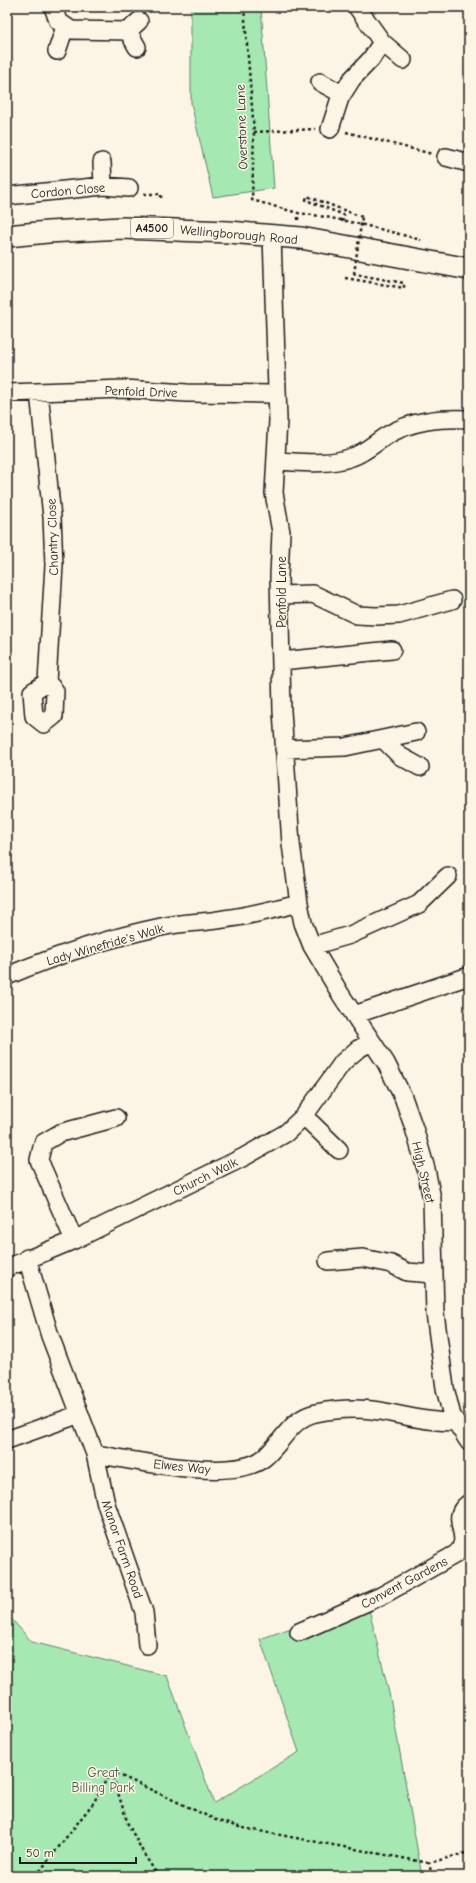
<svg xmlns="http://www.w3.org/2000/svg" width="476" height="1883" viewBox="0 0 476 1883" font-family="'Comic Neue',sans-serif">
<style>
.green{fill:#a6e8b2;stroke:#618267}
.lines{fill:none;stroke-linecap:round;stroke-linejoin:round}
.minor-casing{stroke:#1c1c1c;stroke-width:20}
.major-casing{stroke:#1c1c1c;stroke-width:24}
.path{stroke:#1c1c1c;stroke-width:2.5;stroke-dasharray:3 3;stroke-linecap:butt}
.minor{stroke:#fcf5e5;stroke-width:17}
.major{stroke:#fcf5e5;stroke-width:21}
.path-bridge{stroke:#1c1c1c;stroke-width:2.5;stroke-dasharray:3 3;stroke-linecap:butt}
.labels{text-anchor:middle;stroke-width:3;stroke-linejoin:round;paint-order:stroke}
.shield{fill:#fcf5e5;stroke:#5f5d58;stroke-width:1}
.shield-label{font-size:12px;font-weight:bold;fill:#1c1c1c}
.street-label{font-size:13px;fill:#1c1c1c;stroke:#fcf5e5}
.park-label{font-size:13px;fill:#455949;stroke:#fcf5e5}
</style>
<rect width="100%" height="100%" fill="#fcf5e5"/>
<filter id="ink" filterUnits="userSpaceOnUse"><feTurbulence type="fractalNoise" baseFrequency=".025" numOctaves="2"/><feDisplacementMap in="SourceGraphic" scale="8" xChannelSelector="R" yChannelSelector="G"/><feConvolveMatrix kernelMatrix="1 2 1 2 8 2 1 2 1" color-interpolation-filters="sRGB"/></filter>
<g filter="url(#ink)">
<!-- green -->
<path class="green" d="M191,7H261L274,188L213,197L191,103Z
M367,1601L390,1697L422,1876H7V1614L32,1642L167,1676L214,1803L299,1752L260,1639Z"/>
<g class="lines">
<!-- minor casing -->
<g class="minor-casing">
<path id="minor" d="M53,7L58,21L71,30L128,31L139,21
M128,31L137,47
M382,42L403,60
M57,51L65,27
M320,82L342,94
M330,129L340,98L352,79L371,59L382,42L357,7
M446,157L469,163
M102,162L103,186
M7,196L103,186L129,188
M272,236L278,420L274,493L281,532L279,576L282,711L291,844L299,903L303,923L312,946L341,995L386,1063L403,1097L414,1128L426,1169L432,1199L435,1313L445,1388L452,1416L469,1442
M39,392L52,517L54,565L47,682L55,691L54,716L44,724L34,716L32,692L47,682
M7,393L124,389L187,393L276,394
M276,461C301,462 328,466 352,457C364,453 375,443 386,436C412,420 439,418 469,419
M280,595L313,594L357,615L376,616L399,615L452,600
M281,661L392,650
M383,739L400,756L420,767
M284,749L345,747L416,732
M312,946L350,935L419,904L448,876
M7,976C57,955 108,938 161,927C183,922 203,923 224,919C249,916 274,909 299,903
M354,1015L469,976
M304,1116L339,1150
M74,1240L39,1160L43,1143L60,1133L116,1118
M27,1258L50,1336L95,1454C133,1460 234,1483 264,1458C283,1442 291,1418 316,1413C336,1409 360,1408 380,1411C406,1416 428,1422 454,1422
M328,1261L363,1258L391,1264L407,1272L433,1274
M7,1268L74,1240L244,1157L286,1133L304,1116L343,1062L358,1049L372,1042
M7,1440L80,1414
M95,1454L106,1504L144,1612L147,1645
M299,1632L381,1596L456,1554C475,1536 446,1519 469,1503"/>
</g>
<!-- major casing -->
<g class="major-casing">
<path id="major" d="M7,236L48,232L122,228L229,232L301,238L469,269"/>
</g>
<!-- path -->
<path class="path" d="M244,7L254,132L252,200L298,213
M254,132L315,129
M346,132L432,154
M144,194H161V199
M298,220V213C340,218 381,229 421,240
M342,222L344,215L306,200L307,196L362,217
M345,278L404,288V283L354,274
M111,1771L218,1821L243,1828L429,1863
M111,1771L128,1824L144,1854L158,1876
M36,1876L94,1802L111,1771
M432,1876L429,1863L469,1852"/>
<!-- minor -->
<use href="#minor" class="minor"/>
<!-- major -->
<use href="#major" class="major"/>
<!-- path-bridge -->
<path class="path-bridge" d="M354,274L362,217"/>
</g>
</g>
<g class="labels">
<!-- shield labels -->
<rect class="shield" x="131" y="218" width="42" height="20" rx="3"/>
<g class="shield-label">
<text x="152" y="232">A4500</text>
</g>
<!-- street labels -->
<g class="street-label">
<text transform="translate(241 127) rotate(-92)" y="5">Overstone Lane</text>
<text transform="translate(68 190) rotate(-5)" y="5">Cordon Close</text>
<text transform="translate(239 234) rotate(5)" y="5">Wellingborough Road</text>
<text transform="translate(141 391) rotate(2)" y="5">Penfold Drive</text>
<text transform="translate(52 537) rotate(-92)" y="5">Chantry Close</text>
<text transform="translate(281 592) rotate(-90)" y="5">Penfold Lane</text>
<text transform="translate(105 944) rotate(-16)" y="5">Lady Winefride's Walk</text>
<text transform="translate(424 1172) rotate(77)" y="5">High Street</text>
<text transform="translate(205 1176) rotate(-26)" y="5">Church Walk</text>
<text transform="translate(182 1466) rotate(6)" y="5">Elwes Way</text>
<text transform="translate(123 1549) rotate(71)" y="5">Manor Farm Road</text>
<text transform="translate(404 1582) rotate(-28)" y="5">Convent Gardens</text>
</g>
<!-- park labels -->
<g class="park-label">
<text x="103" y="1777">Great<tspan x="103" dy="15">Billing Park</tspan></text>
</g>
</g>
<!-- margin -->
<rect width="476" height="1883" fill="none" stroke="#fcf5e5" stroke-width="24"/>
<rect x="12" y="12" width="452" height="1859" fill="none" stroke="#1c1c1c" stroke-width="1.5" filter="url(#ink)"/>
<!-- scale -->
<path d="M20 1857v6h116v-6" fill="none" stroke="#1c1c1c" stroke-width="2"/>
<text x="26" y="1857" font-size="12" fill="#1c1c1c" stroke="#fcf5e5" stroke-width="3" paint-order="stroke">50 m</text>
</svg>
